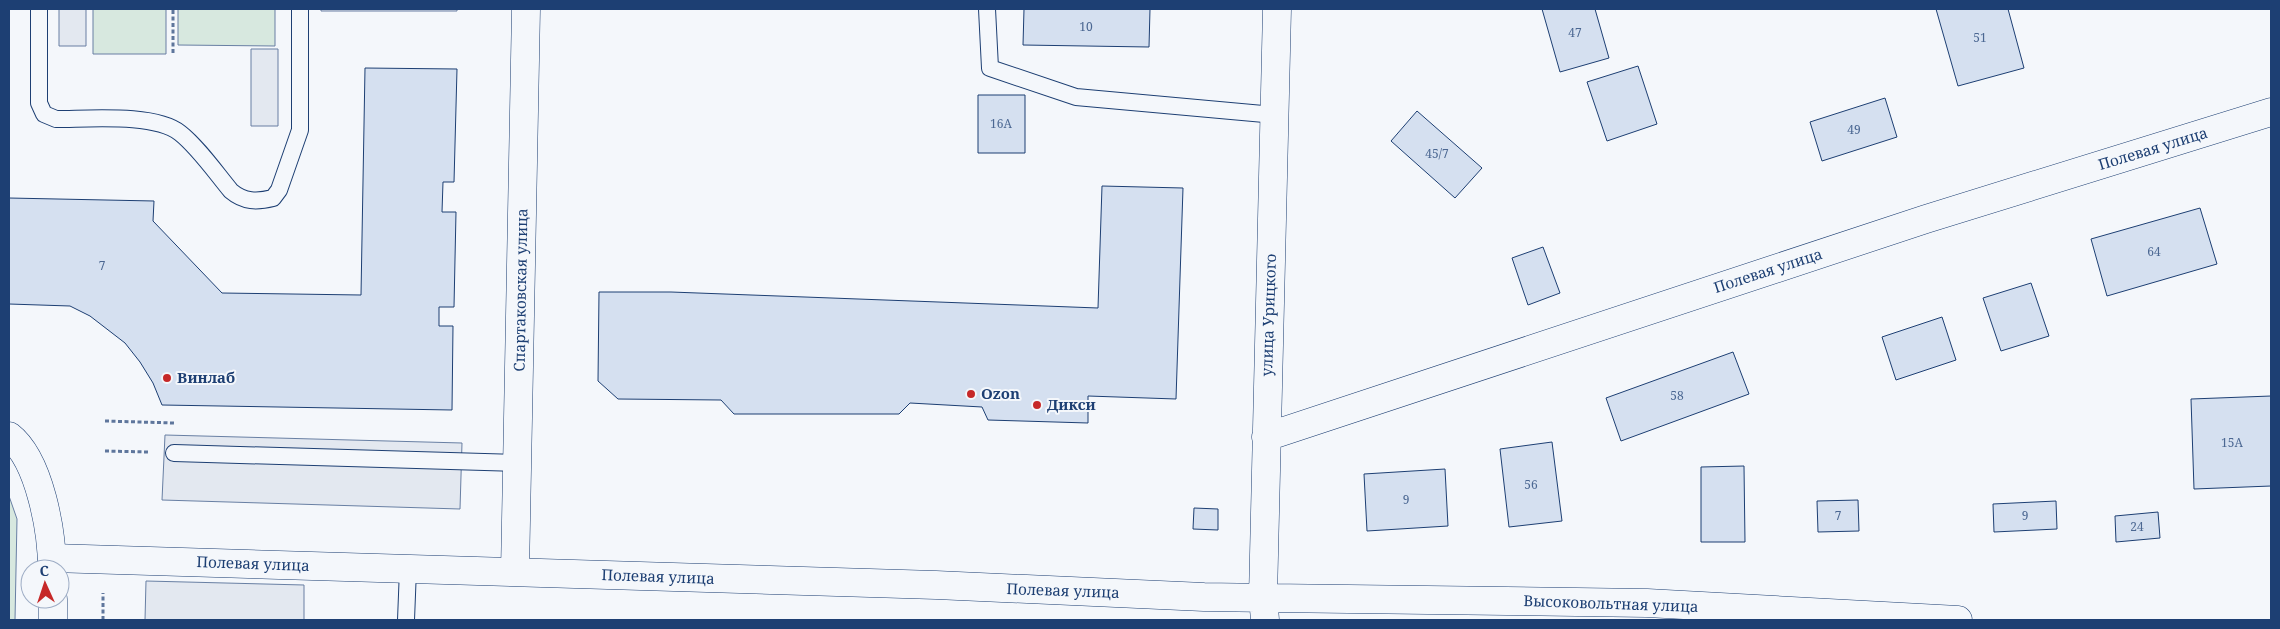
<svg xmlns="http://www.w3.org/2000/svg" width="2280" height="629" viewBox="0 0 2280 629" font-family="'Noto Serif',serif">
<style>
.green{fill:#d7e8df;stroke:#687fa3}
.parking{fill:#e3e8f0;stroke:#687fa3}
.building{fill:#d5e0f0;stroke:#1d3f73}
.lines{fill:none;stroke-linecap:round;stroke-linejoin:round}
.service-casing{stroke:#1d3f73;stroke-width:18}
.minor-casing{stroke:#1d3f73;stroke-width:29}
.secondary-casing{stroke:#1d3f73;stroke-width:29}
.path{stroke:#5e769c;stroke-width:3;stroke-dasharray:4 2.5;stroke-linecap:butt}
.service{stroke:#f4f7fb;stroke-width:16}
.minor{stroke:#f4f7fb;stroke-width:28}
.secondary{stroke:#f4f7fb;stroke-width:28}
.poi-dot{fill:#c62828;stroke:#f4f7fb;stroke-width:2}
.labels{text-anchor:middle;stroke-width:4;stroke-linejoin:round;paint-order:stroke}
.number-label{font-size:12px;fill:#4b6792}
.street-label{font-size:15px;fill:#1d3f73;stroke:#f4f7fb}
.poi-label{font-size:15px;font-weight:bold;fill:#1d3f73;stroke:#f4f7fb;text-anchor:start}
</style>
<rect width="100%" height="100%" fill="#f4f7fb"/>
<!-- green -->
<path class="green" d="M93,9H166V54H93Z
M178,9H275V46L178,45Z
M9,496L17,519L15,620H9Z"/>
<!-- parking -->
<path class="parking" d="M59,9H86V46H59Z
M321,9H457V11H321Z
M251,49H278V126H251Z
M165,435L462,443L460,509L162,500Z
M146,581L304,585V620H145Z"/>
<!-- building -->
<path class="building" d="M1024,9H1150L1149,47L1023,45Z
M1542,9H1595L1609,58L1560,72Z
M1936,9H2008L2024,68L1958,86Z
M1638,66L1657,124L1607,141L1587,82Z
M365,68L457,69L454,182H443L442,212H456L454,307H439V326H453L452,410L162,405L153,383L140,362L125,343L90,316L70,306L9,304V198L154,201L153,221L222,293L361,295Z
M978,95H1025V153H978Z
M1885,98L1897,137L1822,161L1810,122Z
M1417,111L1482,168L1455,198L1391,141Z
M1102,186L1183,188L1176,399L1088,396V423L988,420L982,407L910,403L899,414H734L721,400L618,399L598,381L599,292H671L1098,308Z
M2200,208L2217,264L2107,296L2091,239Z
M1543,247L1560,293L1528,305L1512,258Z
M2031,283L2049,336L2001,351L1983,298Z
M1942,317L1956,360L1896,380L1882,337Z
M1733,352L1749,394L1621,441L1606,398Z
M2271,396V486L2194,489L2191,399Z
M1552,442L1562,521L1509,527L1500,449Z
M1744,466L1745,542H1701V467Z
M1445,469L1448,526L1367,531L1364,474Z
M1858,500L1859,531L1818,532L1817,501Z
M2056,501L2057,529L1994,532L1993,504Z
M1194,508L1218,509V530L1193,529Z
M2158,512L2160,538L2116,542L2115,516Z"/>
<g class="lines">
<!-- service casing -->
<g class="service-casing">
<path id="service" d="M39,9V103L44,114L56,119C89,119 155,113 180,133C198,147 216,173 231,191C244,202 257,202 273,198L279,190L300,130V9
M987,9L990,68L1076,97L1274,115
M174,453L517,463
M406,620L408,569"/>
</g>
<!-- minor casing -->
<g class="minor-casing">
<path id="minor" d="M1266,437L1926,219L2271,112
M52,558L936,585L1204,597L1647,603L1958,620
M515,572L526,9
M1265,620L1263,597L1277,9"/>
</g>
<!-- secondary casing -->
<g class="secondary-casing">
<path id="secondary" d="M9,436C40,460 52,532 52,569
M53,599V620"/>
</g>
<!-- path -->
<path class="path" d="M173,53V9
M105,421L174,423
M105,451L148,452
M103,620V593"/>
<!-- service -->
<use href="#service" class="service"/>
<!-- minor -->
<use href="#minor" class="minor"/>
<!-- secondary -->
<use href="#secondary" class="secondary"/>
</g>
<!-- markers -->
<g class="poi-dot">
<circle cx="167" cy="378" r="5"/>
<circle cx="971" cy="394" r="5"/>
<circle cx="1037" cy="405" r="5"/>
</g>
<g class="labels">
<!-- number labels -->
<g class="number-label">
<text x="1086" y="31">10</text>
<text x="1575" y="37">47</text>
<text x="1980" y="42">51</text>
<text x="1001" y="128">16А</text>
<text x="1854" y="134">49</text>
<text x="1437" y="158">45/7</text>
<text x="2154" y="256">64</text>
<text x="102" y="270">7</text>
<text x="1677" y="400">58</text>
<text x="2232" y="447">15А</text>
<text x="1531" y="489">56</text>
<text x="1406" y="504">9</text>
<text x="1838" y="520">7</text>
<text x="2025" y="520">9</text>
<text x="2137" y="531">24</text>
</g>
<!-- street labels -->
<g class="street-label">
<text transform="translate(2153 149) rotate(-17)" y="5">Полевая улица</text>
<text transform="translate(1768 271) rotate(-18)" y="5">Полевая улица</text>
<text transform="translate(521 290) rotate(-89)" y="5">Спартаковская улица</text>
<text transform="translate(1269 315) rotate(-88)" y="5">улица Урицкого</text>
<text transform="translate(253 564) rotate(2)" y="5">Полевая улица</text>
<text transform="translate(658 577) rotate(2)" y="5">Полевая улица</text>
<text transform="translate(1063 591) rotate(2)" y="5">Полевая улица</text>
<text transform="translate(1611 604) rotate(2)" y="5">Высоковольтная улица</text>
</g>
<!-- poi labels -->
<g class="poi-label">
<text x="177" y="383">Винлаб</text>
<text x="981" y="399">Ozon</text>
<text x="1047" y="410">Дикси</text>
</g>
</g>
<!-- border -->
<rect width="2280" height="629" fill="none" stroke="#1d3f73" stroke-width="20"/>
<!-- north arrow -->
<g transform="translate(45 584) rotate(357)"><circle r="24" fill="#f4f7fb" stroke="#9eadc5"/>
<path d="M0-4L9 19L0 12L-9 19Z" fill="#c62828"/>
<text y="-8" font-size="14" font-weight="bold" text-anchor="middle" fill="#1d3f73">С</text>
</g>
</svg>
